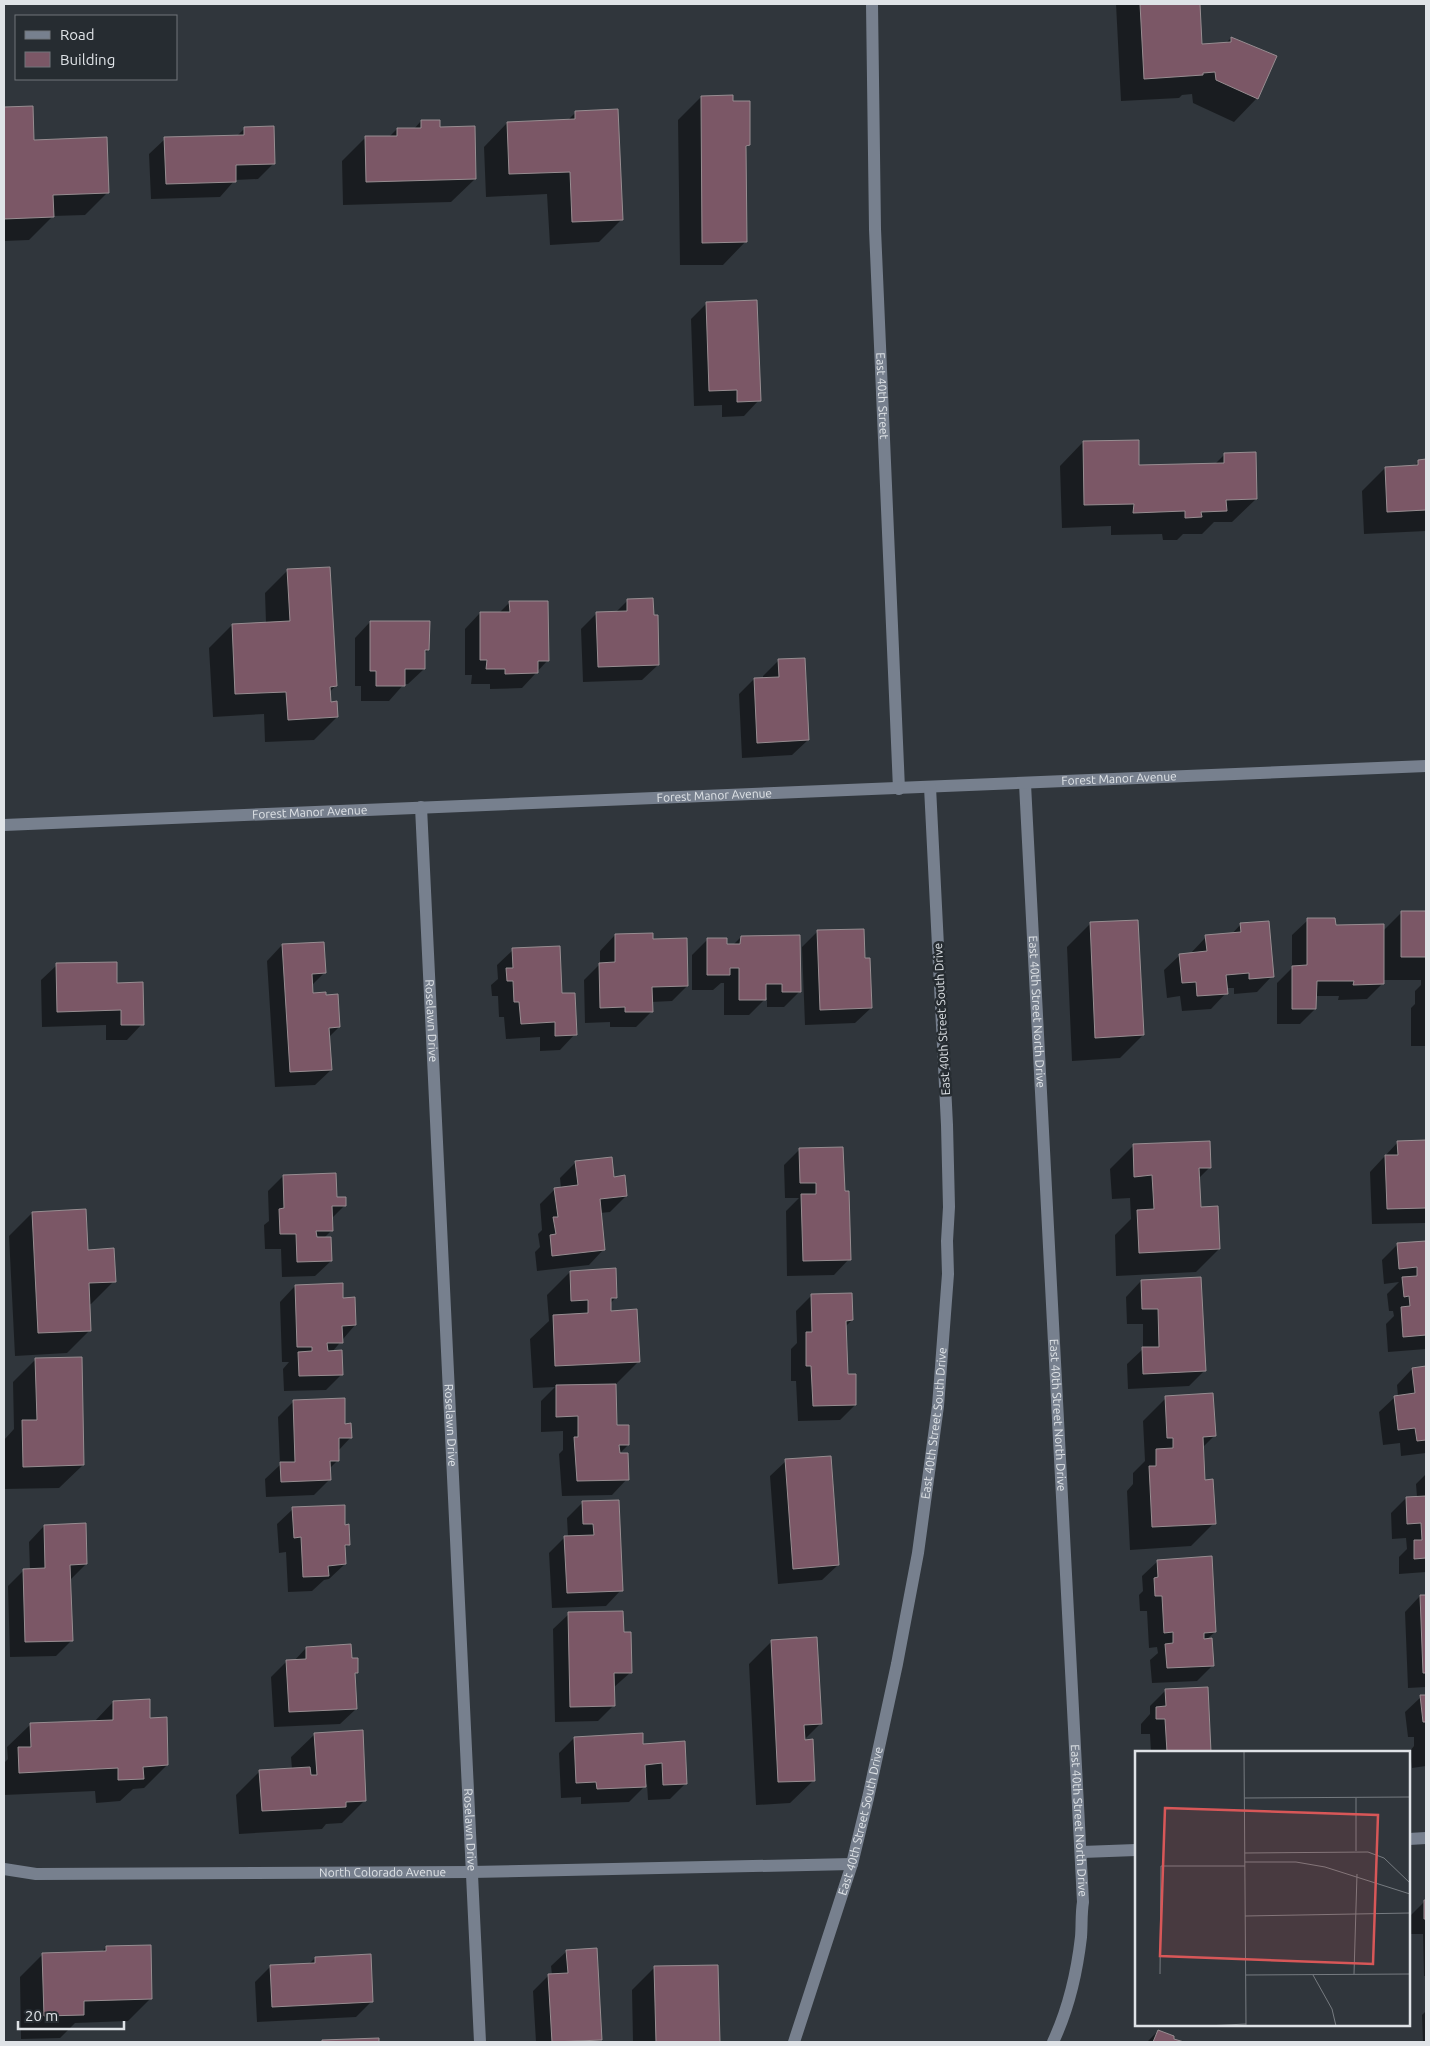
<svg xmlns="http://www.w3.org/2000/svg" width="1430" height="2046" viewBox="0 0 1430 2046" font-family="Ubuntu,sans-serif">
<style>
.shadow{fill:#0007}
.building{fill:#7b5766;stroke:#978d91}
.lines{fill:none;stroke-linecap:round;stroke-linejoin:round}
.minor{stroke:#77808e;stroke-width:12}
.labels{text-anchor:middle;stroke-width:5;stroke-linejoin:round;paint-order:stroke}
.street-label{font-size:12px;fill:#dfe3e7;stroke:#262c31}
.inset-road{fill:none;stroke:#767b80;stroke-width:1}
.view{fill:#d85758;fill-opacity:0.15;stroke:#d85758;stroke-width:2.5}
.inset-edge{fill:none;stroke:#dfe3e7;stroke-width:2.5}
</style>
<rect width="100%" height="100%" fill="#30363c"/>
<!-- shadow -->
<path class="shadow" d="M1116,4H1199L1201,45L1226,43L1231,38L1275,57L1257,98L1234,122L1193,103L1192,94L1182,95L1179,98L1121,101Z
M701,97L732,102L749,145L745,149L746,241L723,265H680L678,120Z
M32,107L33,141L108,192L85,215L53,216L29,240L4,241V108Z
M576,112L622,219L599,242L550,245L547,194L486,197L484,147L507,123L567,121Z
M421,121L439,128L475,179L451,202L343,205L342,161L365,138L389,137L397,129H414Z
M244,129L274,163L258,179L235,180L220,197L151,199L149,154L165,139L236,137Z
M706,304L759,400L744,416L722,417V405L694,406L691,319Z
M1083,442L1138,466L1214,465L1225,454L1256,499L1232,522H1214L1202,534H1183L1177,540H1163L1162,534L1111,535V526L1062,528L1060,466Z
M1419,461H1426V531L1364,534L1362,491L1385,468L1413,467Z
M288,570L335,686L329,693L330,703L337,717L314,740L265,742L264,714L213,717L209,648L232,625L266,623L265,593Z
M627,601L658,665L642,680L583,682L581,629L597,613H615Z
M510,602L548,660L522,688L490,689V684H471L472,675H465V629L480,613H499Z
M370,622L428,650L424,654V669L408,684H404L389,701H361V686H355V638Z
M779,660L808,740L792,755L742,758L739,694L754,679H763V676Z
M1402,912H1426V1046H1411V1008L1415,1004V991L1421,985V980H1383V983L1367,999L1338,1000L1339,996H1315V1009L1300,1024H1277V983L1292,968V935L1308,920L1334,926L1383,931Z
M1090,924L1143,1035L1120,1058L1072,1061L1067,947Z
M1240,925L1272,976L1257,992L1234,994V988H1226V993L1211,1009L1182,1011L1180,996L1167,998L1164,970L1180,955L1190,954L1206,937L1231,935Z
M817,932L864,959L871,1008L855,1023L805,1025L802,947Z
M615,935L652,940L687,986L672,1001L651,1002L652,1011L636,1027H610V1022L585,1023L584,980L600,964V951Z
M741,937L799,992L784,1007H767V997L749,1015H724V983H721L713,990H692V955L707,940L726,945H733Z
M282,945L324,973L311,986L312,995L339,1027L329,1037L331,1070L315,1085L275,1087L267,961Z
M513,950L561,995L575,1034L560,1050L540,1051V1037L506,1039L504,1017H499L498,996H492L491,985L498,979L497,965Z
M57,965L116,984L142,1024L127,1040H106V1025L42,1027L41,980Z
M1426,1141V1223L1372,1224L1370,1172L1398,1142Z
M1133,1146L1210,1167L1198,1179L1200,1209L1219,1249L1196,1272L1116,1276L1115,1235L1131,1219L1130,1198L1112,1199L1110,1169Z
M842,1149L849,1259L834,1275L787,1276L786,1211L799,1198H785L784,1165L799,1150Z
M576,1162L613,1178L626,1196L610,1212L600,1213L604,1249L589,1265L537,1271L535,1252L540,1247L538,1234L542,1230L540,1204L555,1189L561,1188L560,1178Z
M283,1176L336,1198L345,1205L331,1219L332,1230L324,1238L331,1261L315,1276L282,1277L281,1249H265L264,1225L269,1221L268,1191Z
M32,1213L87,1251L114,1281L91,1304L88,1305L90,1330L67,1353L15,1356L9,1236Z
M1426,1242V1349L1388,1352L1386,1324L1394,1316L1393,1311H1389L1387,1294L1399,1282L1384,1284L1382,1260L1398,1244Z
M570,1272L616,1297L610,1304V1312L639,1361L615,1385L616,1426L628,1445L619,1454L627,1479L612,1495L562,1496L559,1454L563,1450V1431L541,1432V1401L555,1387L533,1388L530,1339L549,1321L547,1295Z
M1141,1281L1204,1371L1189,1386L1128,1389L1127,1364L1143,1349V1324H1127L1126,1297Z
M295,1286L342,1299L355,1325L332,1352L342,1374L326,1390L284,1391L283,1369L289,1362H282L280,1302Z
M812,1295L852,1320L845,1327L846,1376L855,1405L840,1420L798,1421L796,1381H791V1349L797,1343L796,1311Z
M36,1359L83,1465L59,1488L4,1489V1440L14,1429L13,1382Z
M1426,1367V1453L1401,1456L1400,1443L1383,1445L1379,1412L1395,1397L1398,1396L1397,1385L1412,1369Z
M1166,1398L1214,1436L1202,1448L1204,1481L1214,1523L1191,1546L1130,1550L1127,1491L1133,1484V1473L1145,1461L1143,1421Z
M294,1401L344,1425L351,1437L338,1451V1460L329,1469L330,1479L314,1495L266,1497L265,1479L280,1465L278,1417Z
M786,1461L838,1565L822,1580L778,1584L770,1476Z
M1426,1474V1572L1399,1574V1557L1407,1549L1406,1538L1392,1539L1391,1513L1406,1498L1417,1497L1416,1484Z
M618,1501L621,1590L606,1606L552,1608L549,1553L565,1537H568L567,1518L582,1503Z
M293,1509L344,1526L348,1545L344,1549L345,1564L329,1579L324,1580L312,1591L288,1592L286,1552L279,1553L277,1524Z
M44,1526L86,1564L71,1579L72,1640L56,1656L10,1657L8,1586L24,1570H30L29,1542Z
M1158,1561L1215,1632L1206,1640L1213,1665L1197,1681L1152,1683L1150,1660L1158,1653L1157,1647L1149,1648L1147,1611H1140L1139,1595L1143,1591L1142,1576Z
M1420,1596H1426V1687L1408,1688L1405,1612Z
M569,1614L631,1672L613,1688L614,1705L598,1721L555,1722L553,1629Z
M772,1641L820,1724L803,1741L814,1780L790,1803L756,1805L749,1664Z
M306,1648L351,1660L357,1672L354,1675L356,1709L340,1724L274,1727L271,1677L287,1661H294Z
M1207,1689L1209,1752H1151L1150,1734H1141V1724L1150,1714V1706L1166,1690Z
M1426,1696V1766L1412,1768L1410,1751L1414,1746V1737H1408L1405,1712L1421,1697Z
M113,1702L149,1719L167,1765L144,1788L133,1789L120,1801L96,1803L95,1791L4,1795V1763L8,1759L7,1747L31,1724L94,1722Z
M315,1734L365,1800L342,1823L326,1824L322,1829L239,1834L236,1795L259,1772L292,1769L291,1757Z
M574,1738L642,1745L686,1783L670,1799L648,1800L647,1784L629,1802L581,1804V1797L561,1798L559,1753Z
M1424,1902H1426V1976H1424L1423,1934H1409V1917Z
M106,1947L151,1998L128,2021L75,2023L60,2038L21,2039L20,1977L43,1954L101,1953Z
M567,1951L601,2040L598,2042H536L533,1991L548,1976L552,1975L551,1966Z
M315,1958L372,2001L356,2017L257,2022L255,1982L271,1966L309,1964Z
M717,1966L718,2042H633L632,1990L655,1967Z
M1426,2011V2042H1423L1422,2015Z
M1158,2031L1172,2039L1180,2042H1147Z
M378,2039V2042H321L322,2041Z"/>
<!-- building -->
<path class="building" d="M1140,4H1200L1202,44L1231,42V37L1277,56L1258,99L1216,80L1215,72L1203,73V75L1144,79Z
M733,95V101H750V145L746,146L747,242L702,243L701,96Z
M33,106L34,140L107,137L109,193L53,195L54,217L4,219V107Z
M618,109L623,220L572,222L570,172L509,174L507,122L575,119V111Z
M421,120H440V127L475,126L476,179L366,182L365,136H397V128H421Z
M274,126L275,164L236,165V182L166,184L164,137L244,135V127Z
M757,300L761,401L737,402V390L709,391L706,302Z
M1139,440V465L1224,463V453L1256,452L1257,499L1226,500L1227,511L1201,512L1202,517L1185,518V511L1133,513L1134,504L1084,505L1083,441Z
M1426,459V510L1387,512L1385,467L1418,465V460Z
M330,567L337,686L330,687L331,702L337,701L338,717L288,720L286,692L235,694L232,624L290,621L287,569Z
M653,598L654,615H658L659,665L598,667L596,612L627,611V599Z
M509,601H548L549,661H538V673L505,674V669H486L487,660H480V612H510Z
M370,621H430L429,650H425V669H405V686H376V671H370Z
M805,658L809,740L757,743L754,678L779,677L778,659Z
M1401,911H1426V957H1401Z
M1307,918H1335L1336,925L1384,924V984L1353,985L1354,981H1317L1316,1009H1292V966L1307,965Z
M1138,920L1144,1035L1095,1038L1090,922Z
M1269,921L1274,977L1249,979V973L1226,975L1228,994L1197,996L1196,982L1182,983L1179,954L1207,951L1205,935L1241,932L1240,923Z
M864,929L865,958H870L872,1008L820,1010L817,930Z
M653,933V939L687,938L688,986L652,987L653,1012H625V1007L600,1008L599,963L615,962V934Z
M800,935L801,992H782V984H766V1000H739V968H730V975H707V938H727V944H740L741,936Z
M324,942L326,973L312,974L313,993L326,992V995L338,994L340,1027L329,1028L332,1070L290,1072L282,944Z
M560,946L562,993H575L577,1035L555,1036V1022L521,1024L519,1002H514L513,981H507L506,968H513L512,948Z
M117,962V983L143,982L144,1025H121V1010L57,1012L56,963Z
M1426,1140V1208L1387,1209L1385,1155H1398L1397,1141Z
M1210,1141L1211,1168H1199L1201,1207L1218,1206L1220,1249L1139,1253L1137,1210L1154,1209L1152,1175L1134,1177L1133,1144Z
M843,1147L845,1191H849L851,1260L803,1261L801,1194H816V1183H800L799,1148Z
M612,1157L614,1177L625,1175L627,1196L600,1199L605,1250L552,1256L550,1235L556,1234L553,1217H558L554,1188L578,1185L575,1161Z
M336,1173L337,1197H346V1206H332L333,1231H316L317,1237H331L332,1261L297,1262L296,1234H280L279,1209L284,1208L283,1175Z
M86,1209L88,1250L114,1248L116,1282L89,1283L91,1331L38,1333L32,1212Z
M1426,1241V1335L1403,1337L1401,1307L1410,1306L1409,1296L1404,1297L1402,1277L1417,1276V1267L1399,1269L1397,1243Z
M616,1268L617,1298H611V1311L637,1309L640,1362L555,1366L553,1315L588,1313V1300L571,1301L570,1271Z
M1201,1277L1206,1371L1143,1374L1142,1347H1159L1158,1309H1142L1141,1280Z
M343,1283V1298L355,1297L356,1325L342,1326L343,1343H327L328,1351L342,1350L343,1375L299,1376L298,1352L312,1351V1347H297L295,1285Z
M852,1293L853,1320L846,1321L848,1374H856V1405L813,1406L811,1366H806V1332H812L811,1294Z
M82,1357L84,1465L23,1467L22,1420H37L35,1358Z
M1426,1366V1440L1417,1441L1415,1428L1398,1430L1394,1396L1415,1393L1412,1368Z
M616,1384L617,1425H629V1445H619L620,1453H628L629,1480L577,1481L574,1437H578V1416L556,1417V1385Z
M1213,1393L1216,1436L1203,1437L1205,1480L1213,1479L1216,1524L1152,1527L1149,1466H1156V1449L1173,1448V1438H1167L1165,1396Z
M345,1398V1424L351,1423L352,1438H339V1461H330L331,1480L281,1482L280,1462H295L293,1400Z
M831,1456L839,1565L793,1569L785,1459Z
M1426,1496V1558L1414,1559V1540H1422L1421,1523L1407,1524L1406,1497Z
M619,1500L623,1591L567,1593L564,1536L594,1535L593,1524H583L582,1501Z
M345,1505V1525L349,1524L350,1545H345L346,1564L328,1566L329,1576L303,1577L301,1537L294,1538L292,1507Z
M86,1523L87,1564L70,1565L73,1641L25,1642L23,1569L45,1568L44,1525Z
M1212,1556L1216,1632L1204,1633V1639L1212,1638L1214,1666L1167,1668L1165,1644L1173,1643V1632L1164,1633L1162,1596H1155L1154,1578L1158,1577L1157,1560Z
M1420,1595H1426V1673H1423Z
M623,1611L624,1632H631L632,1673H614L615,1706L570,1707L568,1612Z
M817,1637L822,1724L804,1725L805,1740L813,1739L815,1781L778,1782L771,1640Z
M351,1644L352,1658H358V1673H355L357,1709L289,1712L286,1660L306,1659V1647Z
M1208,1687L1211,1752H1167L1165,1719H1156V1707L1166,1706L1165,1689Z
M1420,1695H1426V1722H1423Z
M150,1699V1718L167,1717L168,1765L143,1767L144,1779L118,1780V1768L19,1773L18,1747H31L30,1723L113,1720V1701Z
M363,1730L366,1801L346,1802V1807L262,1811L259,1770L310,1767L311,1775H317L314,1733Z
M643,1733V1744L685,1741L687,1784L663,1785L662,1763L645,1765L646,1787L597,1789L596,1782L576,1783L574,1737Z
M1424,1900H1426V1919H1424Z
M151,1945L152,1999L84,2001V2015L44,2016L42,1953L106,1951V1946Z
M597,1948L602,2040L552,2042L548,1974L568,1973L566,1950Z
M371,1954L373,2002L272,2007L270,1965L315,1963V1957Z
M718,1965L720,2042H656L654,1966Z
M1158,2030L1174,2036V2039L1184,2042H1153Z
M379,2038V2042H322V2040Z"/>
<g class="lines">
<!-- minor -->
<g class="minor">
<path id="s1" d="M872,4L875,229L899,789"/>
<path id="s2" d="M1025,784L1083,1902C1081,1914 1082,1925 1081,1937C1077,1972 1068,2010 1053,2042"/>
<path id="s3" d="M421,807L480,2042"/>
<path id="s4" d="M4,825L1426,766"/>
<path d="M1409,1839L1426,1838"/>
<path d="M1082,1852L1136,1850"/>
<path id="s5" d="M4,1869L36,1874L471,1872L852,1864"/>
<path id="s6" d="M794,2042L852,1864L868,1798L897,1664L918,1553L938,1406L948,1274L947,1241L949,1207L947,1125L930,787"/>
</g>
</g>
<g class="labels">
<!-- street labels -->
<g class="street-label">
<text dy="4" stroke="none"><textPath href="#s1" startOffset="392">East 40th Street</textPath></text>
<text dy="4" stroke="none"><textPath href="#s4" startOffset="1116">Forest Manor Avenue</textPath></text>
<text dy="4" stroke="none"><textPath href="#s4" startOffset="711">Forest Manor Avenue</textPath></text>
<text dy="4" stroke="none"><textPath href="#s4" startOffset="306">Forest Manor Avenue</textPath></text>
<text dy="4" stroke="none"><textPath href="#s2" startOffset="228">East 40th Street North Drive</textPath></text>
<text transform="translate(942 1019) rotate(-93)" y="4">East 40th Street South Drive</text>
<text dy="4" stroke="none"><textPath href="#s3" startOffset="214">Roselawn Drive</textPath></text>
<text dy="4" stroke="none"><textPath href="#s2" startOffset="632">East 40th Street North Drive</textPath></text>
<text dy="4" stroke="none"><textPath href="#s6" startOffset="636">East 40th Street South Drive</textPath></text>
<text dy="4" stroke="none"><textPath href="#s3" startOffset="619">Roselawn Drive</textPath></text>
<text dy="4" stroke="none"><textPath href="#s6" startOffset="231">East 40th Street South Drive</textPath></text>
<text dy="4" stroke="none"><textPath href="#s2" startOffset="1038">East 40th Street North Drive</textPath></text>
<text dy="4" stroke="none"><textPath href="#s3" startOffset="1024">Roselawn Drive</textPath></text>
<text dy="4" stroke="none"><textPath href="#s5" startOffset="379">North Colorado Avenue</textPath></text>
</g>
</g>
<!-- overview -->
<g transform="translate(1135 1751)">
<rect width="275" height="275" fill="#30363c"/>
<path class="inset-road" d="M109,0L111,275M110,47L275,46M221,47V100M110,102L233,101L249,107L275,132M110,111H161L190,116L275,143M110,165L275,162M25,223L26,115H110M219,223L222,123M111,224L275,223M178,224L197,258L201,275M71,275L111,273"/>
<path class="view" d="M30,57L243,64L238,213L25,205Z"/>
<rect width="275" height="275" class="inset-edge"/>
</g>
<!-- border -->
<rect width="1430" height="2046" fill="none" stroke="#dfe3e7" stroke-width="10"/>
<!-- legend -->
<rect x="15" y="15" width="162" height="65" fill="#262c31" stroke="#70757a"/>
<rect x="25" y="31" width="25" height="8" fill="#77808e" stroke="#70757a"/>
<text x="60" y="40" font-size="15" fill="#dfe3e7">Road</text>
<rect x="25" y="52" width="25" height="15" fill="#7b5766" stroke="#70757a"/>
<text x="60" y="65" font-size="15" fill="#dfe3e7">Building</text>
<!-- scale -->
<path d="M18 2021v8h106v-8" fill="none" stroke="#dfe3e7" stroke-width="2.5"/>
<text x="25" y="2021" font-size="15" fill="#dfe3e7" stroke="#262c31" stroke-width="4" paint-order="stroke">20 m</text>
</svg>
